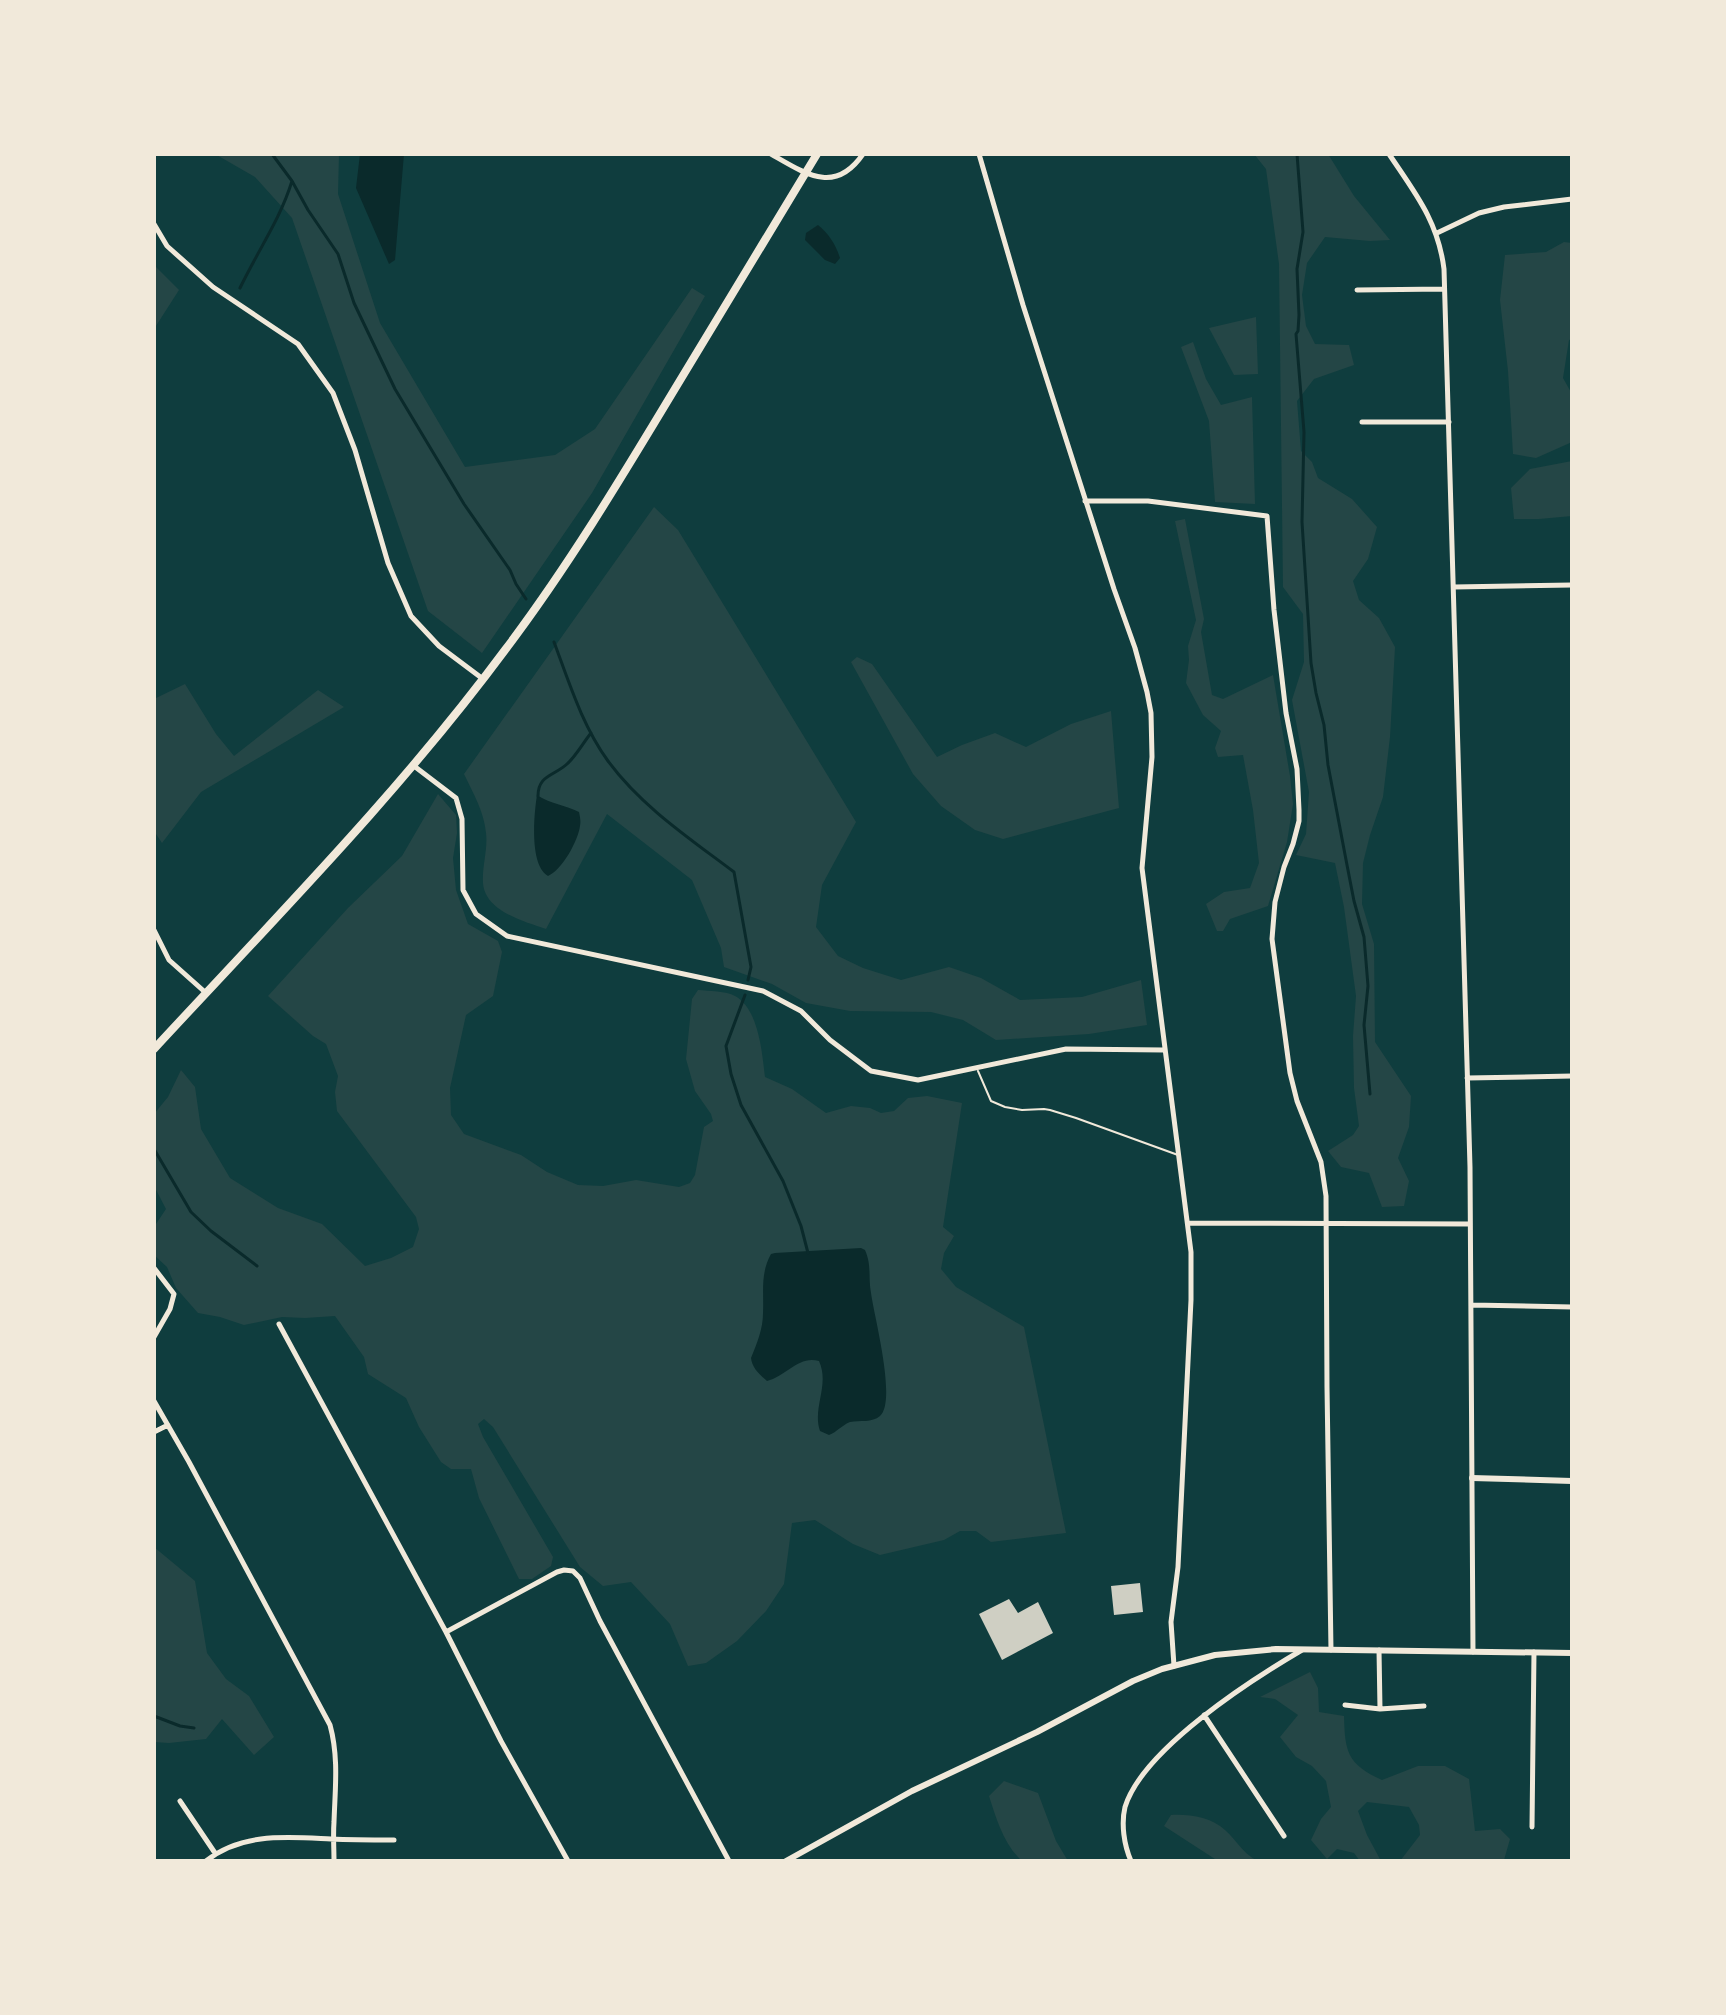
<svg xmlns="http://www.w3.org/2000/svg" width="1726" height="2015" viewBox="0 0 1726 2015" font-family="Figtree,sans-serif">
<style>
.green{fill:#244646}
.water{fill:#0a2a2b}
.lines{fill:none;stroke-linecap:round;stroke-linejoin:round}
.stream{stroke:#0a2a2b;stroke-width:3}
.building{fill:#cfcfc3}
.service{stroke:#f1e9da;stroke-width:2}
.minor{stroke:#f1e9da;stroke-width:5}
.tertiary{stroke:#f1e9da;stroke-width:6}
.secondary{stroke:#f1e9da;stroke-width:6}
.trunk{stroke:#f1e9da;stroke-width:8}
</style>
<rect width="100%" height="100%" fill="#0f3d3e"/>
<!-- green -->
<path class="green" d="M215,154H339L338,194L380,323L465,467L555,455L595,429L692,288L705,296L592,493L482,653L428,611L292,218L255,177Z
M1254,154H1328L1354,196L1390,240L1370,241L1325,237L1307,263L1302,295L1306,326L1315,344L1349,345L1354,365L1314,379L1297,401L1301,451L1312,462L1318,478L1352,499L1377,527L1368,559L1353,581L1359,600L1379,618L1395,647L1390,737L1383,797L1370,835L1363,863L1362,904L1374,944L1375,1042L1411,1096L1409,1127L1398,1158L1409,1181L1404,1206L1382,1207L1369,1173L1341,1167L1328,1151L1353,1135L1359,1126L1354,1088L1353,1036L1356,996L1344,907L1335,863L1296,855L1306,834L1309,792L1292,700L1304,662L1303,614L1283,587L1279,264L1266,169Z
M1564,242L1572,243V339L1569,340L1563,378L1572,394V442L1536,458L1513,454L1508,371L1500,300L1505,255L1546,252Z
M154,265L179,290L154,329Z
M1256,317L1258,374L1234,375L1209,328Z
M1193,342L1206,379L1221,405L1252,397L1255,504L1215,502L1209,421L1181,347Z
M1572,461V516L1539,519H1514L1511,488L1530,469Z
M654,507L678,530L856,822L822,885L816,927L838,956L863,968L901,980L949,967L981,978L1020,1000L1082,997L1141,980L1147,1025L1089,1034L996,1040L963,1020L931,1012L850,1011L806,1003L772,984L724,967L721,948L692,880L607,814L546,929C523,921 485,911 483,883C482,866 488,849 486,833C484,811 473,793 464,774Z
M1185,519L1204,619L1201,632L1212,695L1223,699L1273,675L1290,776L1293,804L1287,842L1268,906L1230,919L1223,931H1217L1206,904L1224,892L1250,888L1259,863L1253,810L1243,755L1218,757L1215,748L1221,731L1203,715L1186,683L1189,660L1188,646L1196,620L1175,521Z
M857,657L872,664L937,757L962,745L995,733L1026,747L1071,724L1111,711L1119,808L1003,839L975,830L941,806L913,774L851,662Z
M185,684L216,734L234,756L318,690L344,707L201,792L162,843L154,831V699Z
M438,794L456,815L457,833L453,858L456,890L468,924L498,941L502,952L493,996L466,1015L450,1088L451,1115L464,1134L521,1155L547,1172L578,1185L603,1186L636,1180L679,1187L690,1183L695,1175L704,1127L713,1121L711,1114L695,1091L686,1059L692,999L698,990C709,991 726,991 735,996C759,1009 762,1053 765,1077L792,1089L826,1113L851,1106L870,1108L881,1113L894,1111L908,1098L927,1096L962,1103L943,1227L954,1236L944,1253L941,1269L956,1287L1024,1327L1066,1533L991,1542L976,1531H960L944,1540L880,1555L853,1544L815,1520L792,1523L784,1584L766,1611L737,1641L706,1663L688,1666L670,1624L631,1582L603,1586L580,1567L493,1427L484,1419L478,1424L483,1437L553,1557L551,1566L532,1579H519L479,1498L471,1469H451L441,1462L419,1427L406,1398L368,1374L364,1357L335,1316L305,1318L282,1317L244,1325L220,1317L198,1313L176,1288L167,1267L154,1255V1227L166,1209L154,1186V1114L168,1097L181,1070L195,1087L201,1129L230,1178L278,1208L322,1224L365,1266L391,1258L413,1247L419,1229L416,1217L337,1111L335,1092L338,1076L326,1044L313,1036L268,996L348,908L402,856Z
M154,1547L195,1581L207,1653L226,1679L249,1696L274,1737L254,1755L222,1719L206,1739L169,1743L154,1742Z
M1310,1672L1318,1688L1319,1712L1344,1716C1345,1752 1347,1764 1382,1780L1418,1766H1445L1469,1779L1475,1831L1500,1829L1510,1839L1504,1860L1400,1861L1420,1835L1419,1825L1409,1807L1367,1802L1358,1811L1367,1835L1381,1861H1360L1354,1853L1337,1849L1327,1859L1311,1840L1321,1819L1331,1807L1326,1781L1312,1766L1296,1757L1280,1737L1298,1715L1275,1699L1260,1697Z
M1004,1781L1038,1793L1056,1841L1068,1861H1022C1004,1845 996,1818 989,1796Z
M1171,1815C1189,1814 1211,1817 1225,1830C1238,1842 1241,1851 1257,1861H1218L1164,1826Z"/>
<!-- water -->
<path class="water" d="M360,154H404L395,260L389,264L356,188Z
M818,225C829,234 836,245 840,258L835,264L825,260L805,240L806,233Z
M537,795C550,804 566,805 579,812C580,817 581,821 580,826C578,841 562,870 548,876C529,865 534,814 537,795Z
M861,1248L865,1250C872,1266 868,1277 871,1293C874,1316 897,1401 880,1416C872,1423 860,1420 850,1422C842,1425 837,1432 829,1435L820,1431C812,1408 830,1385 819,1361C799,1355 786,1376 767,1381C760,1375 752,1368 751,1358C757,1343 763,1329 763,1313C764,1292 760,1274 771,1254L775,1253Z"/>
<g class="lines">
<!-- stream -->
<path class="stream" d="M272,154L292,181L308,210L338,254L354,303L395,389L464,504L510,570L516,584L526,599
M1297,154L1303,232L1297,269L1299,315L1298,331L1296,334L1304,432L1302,522L1311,663L1316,693L1324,725L1328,765L1347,865L1354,901L1364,937L1368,986L1364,1025L1370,1094
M240,288C257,252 280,220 292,181
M554,642C569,682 582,725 608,761C641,806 689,838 734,872L751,967L748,980
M538,796C538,775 554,776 567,764C576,756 583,743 591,733
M745,995L726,1046L731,1074L741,1105L783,1181L801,1226L808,1253
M154,1149L191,1212L211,1231L257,1266
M154,1716L180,1726L194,1728"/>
</g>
<!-- building -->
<path class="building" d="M1140,1583L1143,1612L1114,1615L1111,1586Z
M1009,1599L1018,1613L1038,1602L1053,1633L1002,1660L979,1614Z"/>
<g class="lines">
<!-- service -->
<path class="service" d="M978,1071L991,1101L1005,1107L1022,1110L1044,1109L1050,1110L1076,1118L1178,1155"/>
<!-- minor -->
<path class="minor" d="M771,154C806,174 835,195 863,154
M979,154L1023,305L1114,589L1135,648L1147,692L1151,713L1152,757L1142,868L1191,1252V1300L1178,1567L1171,1622L1174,1666
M1389,154C1415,193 1438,221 1444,269L1470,1167L1473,1652
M154,224L167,246L213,287L298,344L333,393L355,450L388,563L411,616L439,646L483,679
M1437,233L1479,213L1504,207L1572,199
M1357,290L1444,289
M1362,422H1449
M1085,501H1148L1267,516L1274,610L1286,713L1297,769L1299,810V821L1293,844L1284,867L1275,902L1272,939L1290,1073L1297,1101L1321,1162L1326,1196L1327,1387L1331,1650
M1454,587L1572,585
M414,766L456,798L462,819L463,890L476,914L507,936L763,991L801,1011L830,1040L871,1071L918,1080L1066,1049L1164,1050
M154,930L169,960L206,993
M1467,1078L1572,1076
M1189,1223L1470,1224
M154,1268L174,1294L170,1309L154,1337
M1471,1305L1572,1307
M279,1324L446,1632L501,1741L568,1861
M154,1401L189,1462L330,1725C339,1758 335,1789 334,1822C333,1835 334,1848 334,1861
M154,1432L168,1425
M446,1632L557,1572L564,1570L573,1571L580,1578L600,1621L729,1861
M1379,1650L1380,1709
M1345,1705L1380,1709L1424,1706
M1204,1715L1284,1836
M180,1801L215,1853
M1532,1827L1534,1652
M206,1861C242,1832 288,1837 331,1839C352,1840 373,1840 394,1840
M1131,1861C1124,1845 1121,1824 1125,1807C1143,1749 1251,1680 1302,1650"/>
<!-- tertiary -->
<path class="tertiary" d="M1472,1478L1572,1481"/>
<!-- secondary -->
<path class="secondary" d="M786,1861L912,1791L1037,1732L1133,1681L1162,1669L1215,1655L1276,1649L1572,1653"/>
<!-- trunk -->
<path class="trunk" d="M154,1049C274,919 399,793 505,650C567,568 620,480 673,392C721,313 769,233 817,154"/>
</g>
<!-- border -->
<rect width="1726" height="2015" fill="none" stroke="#f1e9da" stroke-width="312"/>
</svg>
